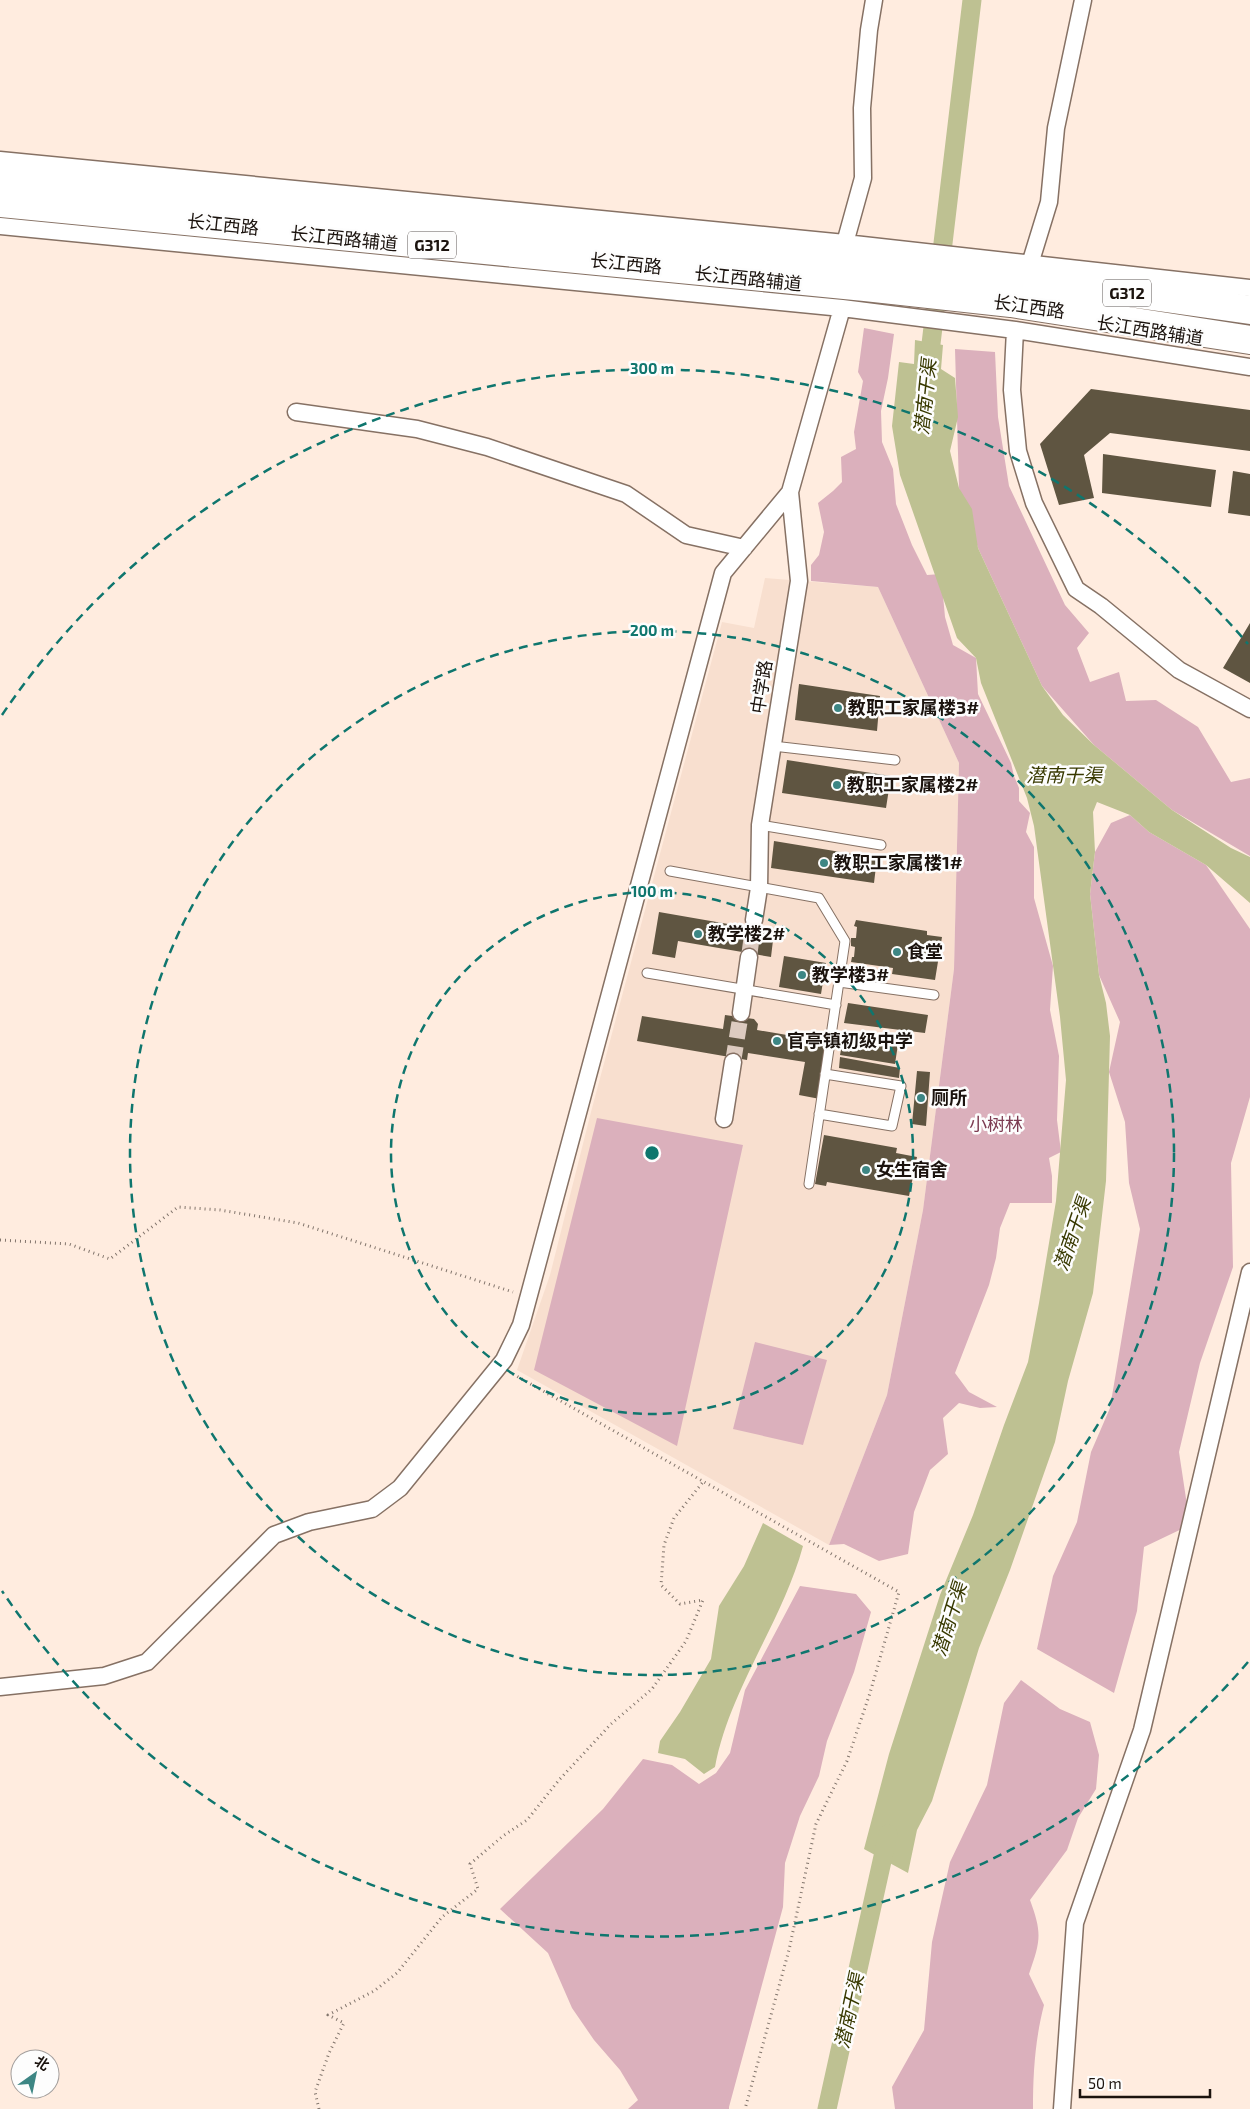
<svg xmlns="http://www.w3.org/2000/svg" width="1250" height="2109" viewBox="0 0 1250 2109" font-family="'Exo 2','Noto Sans SC',sans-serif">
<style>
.built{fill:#f8dfcf}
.green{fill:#dbb0bc}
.water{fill:#bec192}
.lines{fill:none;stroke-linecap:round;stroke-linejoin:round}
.canal{stroke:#bec192;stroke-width:19}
.building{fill:#5f5541}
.minor-tunnel{stroke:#ddcbc0;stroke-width:16;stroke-dasharray:16 8;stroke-linecap:butt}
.service-casing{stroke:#867164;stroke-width:11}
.minor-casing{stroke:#867164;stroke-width:19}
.trunk-casing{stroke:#867164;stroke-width:30}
.path{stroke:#82756c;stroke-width:3;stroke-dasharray:1 4;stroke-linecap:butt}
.service{stroke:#fff;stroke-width:9}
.minor{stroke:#fff;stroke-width:16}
.trunk{stroke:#fff;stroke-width:28}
.ring{fill:none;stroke:#0f766e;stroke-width:2.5;stroke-dasharray:9 6}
.poi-dot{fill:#3d8684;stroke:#fdfdfd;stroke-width:2}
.labels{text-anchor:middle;stroke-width:5;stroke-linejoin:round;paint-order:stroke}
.shield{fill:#fdfdfd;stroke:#5f5956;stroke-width:1}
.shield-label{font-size:16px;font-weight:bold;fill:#1b130e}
.street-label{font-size:18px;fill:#1b130e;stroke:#fdfdfd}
.poi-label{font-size:18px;font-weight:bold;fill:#1b130e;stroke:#fdfdfd;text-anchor:start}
.park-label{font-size:18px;fill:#7d3c52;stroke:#fdfdfd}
.water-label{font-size:19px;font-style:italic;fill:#383900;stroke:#fdfdfd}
.centre{fill:#0f766e;stroke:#fdfdfd;stroke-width:2.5}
.ring-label{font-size:15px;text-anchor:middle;font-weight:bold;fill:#0f766e;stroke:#fdfdfd;stroke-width:5;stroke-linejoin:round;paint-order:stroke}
</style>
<rect width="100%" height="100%" fill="#ffecdf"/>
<!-- built -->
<path class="built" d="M765,578L878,587L959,763L954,969L923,1210L887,1395L829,1545L517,1370L550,1275L591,1112L722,622L754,628Z"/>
<!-- green -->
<path class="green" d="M864,328L894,334L888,378L881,411L882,442L893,469L896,504L912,545L927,575L941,574L945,617L953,645L976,658L978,694L1011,763L1014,776L1019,788V801L1030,813L1026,832L1034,847V898L1053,966L1050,1010L1059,1056L1057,1120L1061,1152L1049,1158L1052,1176V1203H1010L1000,1228L996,1258L989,1285L955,1373L969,1392L997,1407L980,1408L959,1403L943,1418L948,1454L930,1470L914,1512L908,1554L879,1561L844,1544L829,1545L887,1395L923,1210L954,969L959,763L878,587L811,581V565L819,555L824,532L818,503L833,491L842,482L841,457L856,449L854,432L863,381L858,372Z
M955,349L995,352L998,417L1009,486L1065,605L1089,633L1077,648L1090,682L1119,672L1126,701L1156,700L1198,727L1231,782L1250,778V856L1172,810L1094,745L1042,686L978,548L959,488Z
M1130,815L1149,832L1206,865L1250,929V1097L1231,1163L1233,1267L1200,1363L1179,1452L1190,1525L1144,1547L1137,1611L1114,1693L1037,1649L1053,1576L1077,1522L1091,1452L1110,1408L1140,1229L1129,1183L1125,1122L1109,1072L1120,1022L1099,975L1090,894L1095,852L1111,823Z
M597,1118L743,1145L677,1446L534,1370Z
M755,1342L827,1360L803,1445L733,1429Z
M800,1586L856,1594L871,1612L854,1672L827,1741L819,1776L800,1816L785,1863L783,1907L729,2107V2109H628L638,2100L620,2070L594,2040L572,2008L548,1953L500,1909L603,1809L643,1759L672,1765L699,1784L716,1773L730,1753L745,1690Z
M1021,1680L1060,1709L1090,1722L1099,1755L1096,1789L1078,1818L1067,1850L1030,1900C1042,1933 1041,1940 1029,1974L1044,2005C1035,2040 1033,2073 1033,2109H895L892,2087L924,2030L932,1942L950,1862L987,1785L1004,1703Z"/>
<!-- water -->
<path class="water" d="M915,340L943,345L941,369L955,378L958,417L950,451L959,488L972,509L978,548L1042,686L1063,715L1094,745L1172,810L1231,848L1250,857V903L1206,865L1149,832L1130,815L1097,802L1093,812L1095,852L1090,894L1099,975L1106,1003L1110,1036L1106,1181L1093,1293L1068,1381L1055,1442L1010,1570L979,1648L932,1801L917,1830L908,1873L864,1849L889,1754L940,1595L973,1515L1004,1425L1028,1362L1039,1303L1056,1201L1066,1080L1060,1017L1034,826L1027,798L981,683L976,658L957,638L900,475L892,426L899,362L914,364Z
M763,1523L803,1546C782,1623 730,1688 715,1767L704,1774L685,1759L658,1753L660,1741L680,1712L711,1659L719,1606L744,1566Z"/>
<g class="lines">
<!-- canal -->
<path class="canal" d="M928,369L972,0
M827,2109L888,1834"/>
</g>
<!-- building -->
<path class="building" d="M1091,389L1250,410V451L1110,433L1084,455L1094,498L1059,505L1040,444Z
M1103,454L1216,470L1211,507L1102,493Z
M1233,471L1250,474V516L1228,513Z
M1250,623V683L1223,668Z
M799,684L880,696L877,731L795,720Z
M787,760L891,776L886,808L782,793Z
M774,841L877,858L874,883L771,868Z
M659,912L774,932L771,957L678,941L675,958L652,954Z
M856,920L927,931V935L942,937L935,980L892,974L893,968L851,962L852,957H854L855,947L851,946V938H856L857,927L854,926Z
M784,956L826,963L821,994L779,987Z
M848,1003L928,1015L925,1033L844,1023Z
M725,1015L754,1019L758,1024L757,1030L828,1042L820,1099L799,1095L805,1062L748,1053L747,1060L637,1041L642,1016L723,1029Z
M844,1034L898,1044L895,1064L840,1055Z
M840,1057L900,1068L899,1078L839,1068Z
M917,1071L930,1072L926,1126L912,1124Z
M824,1135L897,1148L896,1153L917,1157L909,1196L827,1182L826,1186L815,1184Z"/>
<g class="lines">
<!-- minor-tunnel -->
<path class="minor-tunnel" d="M749,957L754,920
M733,1062L741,1013"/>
<!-- service casing -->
<g class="service-casing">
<path id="service" d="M773,746L895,760
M760,825L881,845
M670,871L819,898L845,941L809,1184
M647,973L836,1005
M839,982L934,995
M819,1114L892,1126L901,1086L825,1074"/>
</g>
<!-- minor casing -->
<g class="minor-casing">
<path id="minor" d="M0,160L845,243L1250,288
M0,226L842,308L1015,330L1250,367
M845,243L863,178L862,108L869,30L874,0
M1030,264L1049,202L1056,128L1083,0
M1015,330L1012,390L1018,451L1034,503L1076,589L1101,606L1179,670L1250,709
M296,412L417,429L487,447L626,494L686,535L744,548
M754,920L759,888L760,825L799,581L790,492
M741,1013L749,957
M724,1119L733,1062
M0,1687L104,1676L147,1662L274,1535L309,1522L372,1509L400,1488L504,1360L521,1325L723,573L790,492L842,308
M1062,2109L1075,1923L1142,1730L1250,1272"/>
</g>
<!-- trunk casing -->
<g class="trunk-casing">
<path id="trunk" d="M0,178L1004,275L1250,310
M0,203L865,287L1011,303L1250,340"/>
</g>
<!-- path -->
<path class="path" d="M0,1240L69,1244L110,1259L178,1207L220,1210L298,1223L513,1292
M513,1374L899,1592L870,1693L847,1761L816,1824L789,1950L745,2109
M319,2109L315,2092L329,2053L344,2023L328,2015L374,1991L397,1973L442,1917L478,1889L470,1864L503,1836L527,1820L559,1780L611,1724L652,1689L686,1641L703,1600L680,1604L661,1585L664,1545L674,1518L703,1482"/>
<!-- service -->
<use href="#service" class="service"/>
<!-- minor -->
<use href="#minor" class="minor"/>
<!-- trunk -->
<use href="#trunk" class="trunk"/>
</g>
<!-- distance rings -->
<g class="ring">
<circle cx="652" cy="1153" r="261"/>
<circle cx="652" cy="1153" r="522"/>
<path d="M1248 1662A784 784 0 0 1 2 1591M2 715A784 784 0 0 1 1248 644"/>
</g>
<!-- markers -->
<g class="poi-dot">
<circle cx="838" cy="708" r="5"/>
<circle cx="837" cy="785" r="5"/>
<circle cx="824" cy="863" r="5"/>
<circle cx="698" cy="934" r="5"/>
<circle cx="897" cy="952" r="5"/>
<circle cx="802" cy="975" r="5"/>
<circle cx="777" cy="1041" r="5"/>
<circle cx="921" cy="1098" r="5"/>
<circle cx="866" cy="1170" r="5"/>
</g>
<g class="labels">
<!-- shield labels -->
<g class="shield">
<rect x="408" y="231.5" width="48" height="27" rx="4"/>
<rect x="1103" y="279.5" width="48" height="27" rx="4"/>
</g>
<g class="shield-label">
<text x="432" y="251">G312</text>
<text x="1127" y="299">G312</text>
</g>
<!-- street labels -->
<g class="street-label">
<text transform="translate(223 225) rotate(6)" y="6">长江西路</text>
<text transform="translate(344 239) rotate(6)" y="6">长江西路辅道</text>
<text transform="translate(626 264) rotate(6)" y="6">长江西路</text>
<text transform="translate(748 279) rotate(6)" y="6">长江西路辅道</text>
<text transform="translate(1029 307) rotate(8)" y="6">长江西路</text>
<text transform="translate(1150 331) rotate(9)" y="6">长江西路辅道</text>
<text transform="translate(762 687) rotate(-81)" y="6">中学路</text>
</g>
<!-- poi labels -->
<g class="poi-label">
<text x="848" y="714">教职工家属楼3#</text>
<text x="847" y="791">教职工家属楼2#</text>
<text x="834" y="869">教职工家属楼1#</text>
<text x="708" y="940">教学楼2#</text>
<text x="907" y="958">食堂</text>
<text x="812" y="981">教学楼3#</text>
<text x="787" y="1047">官亭镇初级中学</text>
<text x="931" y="1104">厕所</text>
<text x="876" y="1176">女生宿舍</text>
</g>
<!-- park labels -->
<g class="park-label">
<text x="996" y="1131">小树林</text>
</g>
<!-- water labels -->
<g class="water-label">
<text transform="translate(925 397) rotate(-84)" y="7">潜南干渠</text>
<text x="1064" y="782">潜南干渠</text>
<text transform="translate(1072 1234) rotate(-71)" y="7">潜南干渠</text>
<text transform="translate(949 1619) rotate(-73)" y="7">潜南干渠</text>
<text transform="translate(849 2011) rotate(-78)" y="7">潜南干渠</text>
</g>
</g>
<circle cx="652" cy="1153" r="8" class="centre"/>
<g class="ring-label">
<text x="652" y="374">300 m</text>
<text x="652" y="636">200 m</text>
<text x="652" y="897">100 m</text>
</g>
<!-- north arrow -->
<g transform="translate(35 2074) rotate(33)"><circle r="24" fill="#fdfdfd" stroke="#a39f9d"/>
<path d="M0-4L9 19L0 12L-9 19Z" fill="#3d8684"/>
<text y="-8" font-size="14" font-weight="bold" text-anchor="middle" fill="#1b130e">北</text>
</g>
<!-- scale -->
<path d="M1080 2089v8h130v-8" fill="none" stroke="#1b130e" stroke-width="2.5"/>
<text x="1088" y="2089" font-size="15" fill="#1b130e" stroke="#fdfdfd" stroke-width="4" paint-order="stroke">50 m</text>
</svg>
